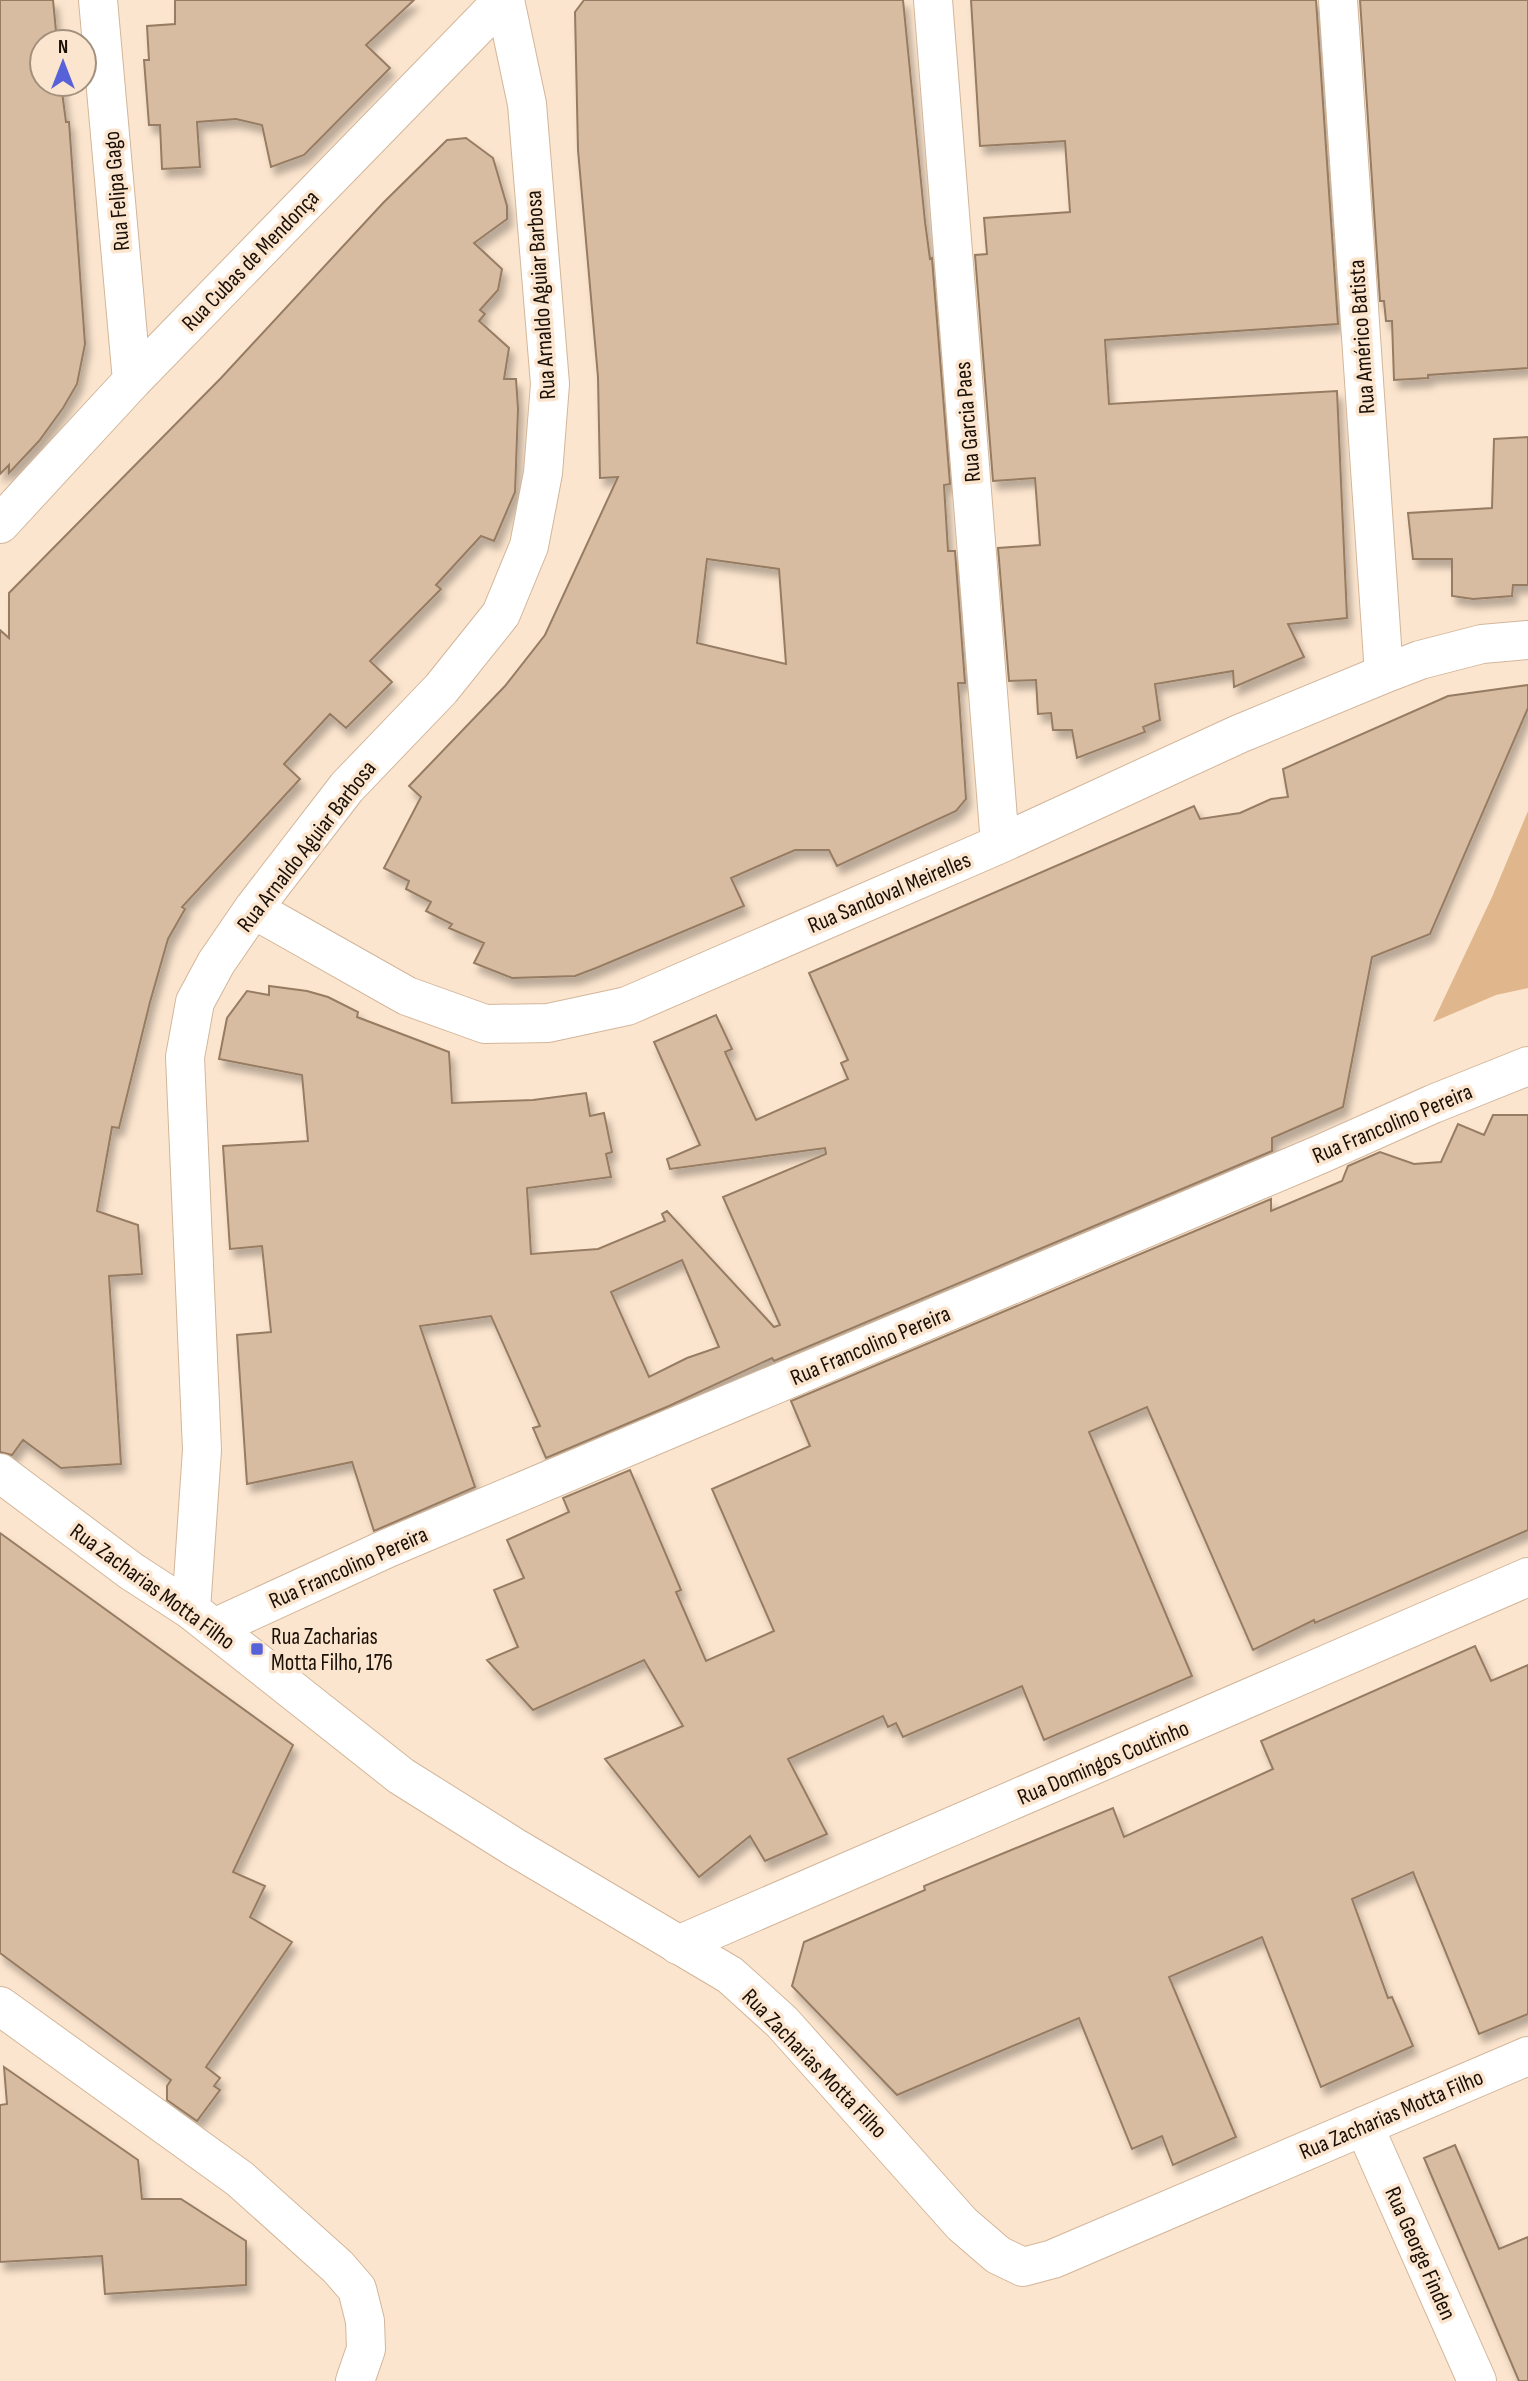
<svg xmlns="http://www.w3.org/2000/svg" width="1528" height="2381" viewBox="0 0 1528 2381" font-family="'Sofia Sans Condensed',sans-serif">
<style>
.green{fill:#e0b68d}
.building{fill:#d8bca1;stroke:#967c62;stroke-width:2;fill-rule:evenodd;filter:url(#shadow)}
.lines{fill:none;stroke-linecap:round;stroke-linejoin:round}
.street-casing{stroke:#d2b69a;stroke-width:40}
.secondary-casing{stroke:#d2b69a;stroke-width:40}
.street{stroke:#fff;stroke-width:38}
.secondary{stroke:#fff;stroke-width:38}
.poi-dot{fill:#5762d9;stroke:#fce5ce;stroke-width:2.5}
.labels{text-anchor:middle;stroke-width:7;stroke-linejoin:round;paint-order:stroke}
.street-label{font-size:23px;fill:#1a1007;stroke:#fce5ce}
.poi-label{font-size:23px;fill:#1a1007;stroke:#fce5ce;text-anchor:start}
</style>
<defs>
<filter id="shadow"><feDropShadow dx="4.5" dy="8" stdDeviation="3.5" flood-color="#0004"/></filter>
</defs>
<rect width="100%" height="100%" fill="#fce5ce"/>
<!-- green -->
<path class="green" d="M1528,811V988L1496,995L1433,1022L1492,897Z"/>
<!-- building -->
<path class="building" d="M0,0H53L57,42H42V84H61L66,122H69L85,344L77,384L63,408L39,441L9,473V465L0,474Z
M175,0H414L366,45L390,68L304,155L271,167L262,125L236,119L197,122L200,167L162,169L160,125H149L144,60H149L147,26L175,24Z
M584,0H903L925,222L930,259L932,258L950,484L944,485L948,551H955L965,683H958L966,799L956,811L837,866L829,850H795L765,863L731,878L744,906L596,968L575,976L512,978L474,963L484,943L449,928L452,924L426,911L431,902L406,889L409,881L384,868L421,797L409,786L505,686L545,635L618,477L600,478L598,377L578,150L575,12ZM707,559L779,569L786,664L697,643Z
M971,0H1316L1338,324L1105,340L1109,404L1337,391L1347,618L1288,624L1304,657L1234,687L1233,671L1155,684L1160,720L1143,727L1145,732L1077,758L1072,730H1053L1051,713L1038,714L1036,680L1009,681L998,548L1040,545L1035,478L993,481L975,255L987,254L984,218L1070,212L1065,141L980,146Z
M1360,0H1528V368L1428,375V378L1394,380L1392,321H1386L1384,301H1380Z
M466,138L493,158L507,206V219L474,243L502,269L498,290L480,310L485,314L479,321L509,348L504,379H516L518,409L515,492L494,541L481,536L436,585L441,589L370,661L392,682L346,728L330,714L284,764L300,779L182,907L185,909L168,939L150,1002L119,1128L112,1127L97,1211L138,1225L142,1274L109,1276L121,1464L61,1468L23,1440L12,1455L0,1452V630L9,638V593L221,378L383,203L447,140Z
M1528,437V585H1513L1512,596L1473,599L1452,596V559H1413L1408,513L1492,508L1494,439Z
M1528,685V708L1430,934L1372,957L1343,1107L1272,1138V1151L774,1361L772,1358L669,1406L546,1458L533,1428L540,1426L491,1316L420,1326L475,1487L374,1531L352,1462L247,1484L237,1335L271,1332L262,1246L230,1249L223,1146L308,1141L302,1075L219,1059L227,1018L247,991L269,995V986L307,991L328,997L358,1012L357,1017L449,1052L452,1103L533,1100L586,1093L590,1116L604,1113L612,1152L606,1154L611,1177L527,1188L531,1254L598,1249L665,1221L662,1214L667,1211L774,1327L780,1325L723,1197L826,1154L825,1148L670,1169L667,1159L700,1145L654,1042L716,1015L732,1049L725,1052L756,1120L848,1079L841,1063L848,1060L809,973L1194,806L1200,819L1240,813L1271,799L1288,797L1283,769L1448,696ZM682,1260L719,1347L687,1358L649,1377L611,1292Z
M1493,1115H1528V1530L1315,1623L1314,1620L1253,1650L1147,1407L1089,1432L1192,1676L1044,1740L1022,1686L903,1737L896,1723L888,1727L883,1716L788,1759L827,1834L765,1861L750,1836L699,1877L605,1759L683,1726L644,1660L533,1710L487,1660L518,1647L494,1590L524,1578L507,1540L569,1512L563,1498L630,1470L681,1590L676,1592L706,1661L774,1631L712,1489L810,1446L791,1401L1271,1199V1211L1342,1181L1348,1166L1380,1152L1414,1164L1441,1162L1458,1124L1484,1135Z
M0,1533L293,1745L233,1872L265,1886L250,1917L292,1942L206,2067L220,2078L214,2086L220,2090L197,2121L167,2100V2086L171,2080L0,1953Z
M1475,1646L1491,1681L1528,1665V2014L1479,2034L1413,1872L1352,1899L1388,1998L1392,1997L1413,2046L1321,2087L1262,1937L1169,1977L1236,2137L1173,2165L1162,2136L1132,2149L1079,2018L897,2095L792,1986L804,1942L925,1890L924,1886L1113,1808L1124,1837L1273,1769L1261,1741Z
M4,2067L138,2160L142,2199H181L246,2241V2285L105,2294L102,2256L0,2262V2105L7,2104Z
M1455,2145L1499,2249L1528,2237V2381H1519L1424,2158Z"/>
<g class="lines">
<!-- street casing -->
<g class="street-casing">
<path id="street" d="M933,0L1000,844
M1338,0L1384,674
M132,381L503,0
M253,909L407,996L485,1024L548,1023L627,1006L1000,844L1239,734L1384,674L1420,660L1482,644L1528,640
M191,1610L202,1450L185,1057L195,1002L216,963L253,909L347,787L441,689L501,614L529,546L543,473L550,384L527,104L505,0
M214,1628L388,1548L1321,1154L1433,1104L1528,1066
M678,1945L1528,1577
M0,2006L240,2179L338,2267L357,2289L365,2321L366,2349L355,2381
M1364,2126L1477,2381"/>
</g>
<!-- secondary casing -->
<g class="secondary-casing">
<path id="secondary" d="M0,524L132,381L98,0
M0,1473L131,1571L191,1610L401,1776L514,1847L730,1975L782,2022L962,2224L998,2255L1023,2267L1053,2259L1528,2056"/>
</g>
<!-- street -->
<use href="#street" class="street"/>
<!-- secondary -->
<use href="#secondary" class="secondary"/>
</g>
<!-- markers -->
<rect class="poi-dot" x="250" y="1642" width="14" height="14" rx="3.5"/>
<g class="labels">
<!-- street labels -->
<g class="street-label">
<text transform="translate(116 191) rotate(-95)" y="8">Rua Felipa Gago</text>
<text transform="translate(250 260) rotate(-46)" y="8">Rua Cubas de Mendonça</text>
<text transform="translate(540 295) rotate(-94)" y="8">Rua Arnaldo Aguiar Barbosa</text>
<text transform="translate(1361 337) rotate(-94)" y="8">Rua Américo Batista</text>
<text transform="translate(967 422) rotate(-95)" y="8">Rua Garcia Paes</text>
<text transform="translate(306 846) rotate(-52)" y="8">Rua Arnaldo Aguiar Barbosa</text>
<text transform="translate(889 892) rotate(-23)" y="8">Rua Sandoval Meirelles</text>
<text transform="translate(1392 1123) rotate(-23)" y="8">Rua Francolino Pereira</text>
<text transform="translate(870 1345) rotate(-23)" y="8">Rua Francolino Pereira</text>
<text transform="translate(348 1567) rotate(-24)" y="8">Rua Francolino Pereira</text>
<text transform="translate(153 1586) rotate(36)" y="8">Rua Zacharias Motta Filho</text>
<text transform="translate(1103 1762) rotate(-23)" y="8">Rua Domingos Coutinho</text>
<text transform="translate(815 2063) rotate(46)" y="8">Rua Zacharias Motta Filho</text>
<text transform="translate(1391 2114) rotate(-23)" y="8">Rua Zacharias Motta Filho</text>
<text transform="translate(1421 2253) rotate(66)" y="8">Rua George Finden</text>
</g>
<!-- poi labels -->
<g class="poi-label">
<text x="271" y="1644">Rua Zacharias<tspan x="271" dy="26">Motta Filho, 176</tspan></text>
</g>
</g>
<!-- north arrow -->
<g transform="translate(63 63)"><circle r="33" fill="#fce5ce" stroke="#a2907e" stroke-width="2"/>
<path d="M0-5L12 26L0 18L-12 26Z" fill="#5762d9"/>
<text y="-10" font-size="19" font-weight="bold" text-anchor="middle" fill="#1a1007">N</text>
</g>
</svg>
